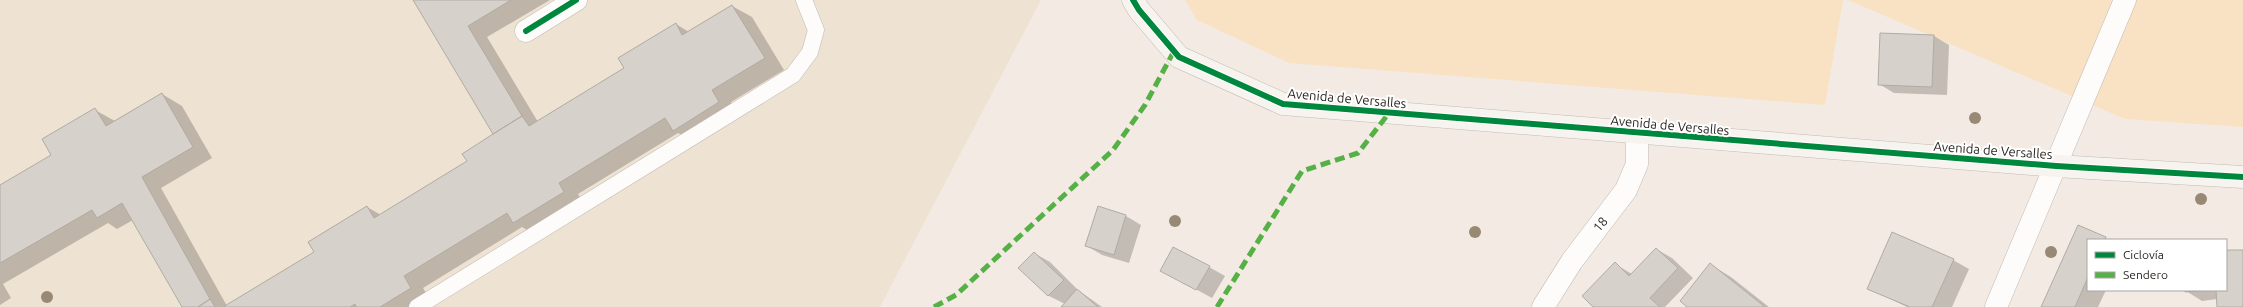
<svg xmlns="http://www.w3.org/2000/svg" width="2243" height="307" viewBox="0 0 2243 307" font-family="Ubuntu,sans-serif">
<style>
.built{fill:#eee2d2}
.green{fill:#f9e1c3}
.shadow{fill:#0003}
.building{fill:#d6d1ca;stroke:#b0aba4}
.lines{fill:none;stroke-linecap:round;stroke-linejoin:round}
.lane-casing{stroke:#c1bbb5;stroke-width:17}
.street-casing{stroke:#c1bbb5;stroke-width:23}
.secondary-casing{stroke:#c1bbb5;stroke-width:23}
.lane{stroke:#fdfcfb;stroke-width:16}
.street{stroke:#fdfcfb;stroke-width:22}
.secondary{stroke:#f7f4f0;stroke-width:22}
.quiet{stroke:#55b145;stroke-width:5;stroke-dasharray:10 5;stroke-linecap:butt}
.cycleway-casing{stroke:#fff;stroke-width:8}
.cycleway{stroke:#00873e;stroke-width:6}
.tree{fill:#988974}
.labels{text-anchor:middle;stroke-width:4;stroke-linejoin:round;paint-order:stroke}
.street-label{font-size:13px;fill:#231e19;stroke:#fff}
</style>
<rect width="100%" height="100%" fill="#f3ebe3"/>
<!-- built -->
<path class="built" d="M0,0H1041L880,307H0Z"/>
<!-- green -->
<path class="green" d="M1185,0H1843L1825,105L1289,63L1197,20Z
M1848,0H2243V127L2125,119Z"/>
<!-- shadow -->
<path class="shadow" d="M415,0H550L487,37L538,122L625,68L676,24L689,32L732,6L752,17L784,70L731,102L738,114L693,141L678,133L578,194L584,204L534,234L522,227L423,288L430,299L417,307H183L133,220L117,229L108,223L3,284L11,298L0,305V186L53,156L95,110L115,121L162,94L182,106L212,158L161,188L227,306L315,252L367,207L381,215L468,162L494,134Z
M1934,36L1949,45L1947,95L1894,93L1879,84Z
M1126,216L1141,225L1129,263L1102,255L1087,246Z
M2079,226L2109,240H2088V290H2106L2098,307H2042Z
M1656,249L1672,258L1693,278L1665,307H1595L1615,264L1632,274Z
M2226,251H2243V307H2218L2217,299L2202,301L2186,291L2226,290Z
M1034,253L1050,262L1078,290L1102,307H1062L1065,304L1049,296L1020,268Z
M1953,260L1969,269L1952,307H1907L1868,288Z
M1711,265L1731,277L1769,307H1689Z
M1209,267L1225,276L1212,298L1177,279Z"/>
<!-- building -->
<path class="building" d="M413,0H511L468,26L522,116L493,134Z
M732,5L765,58L712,90L719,102L673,131L665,118L559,183L564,192L513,223L507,213L404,276L411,288L380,307H356L355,304L350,307H223L314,252L308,242L367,206L374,218L467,161L462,154L493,134L522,116L529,126L624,68L618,58L676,23L682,35Z
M1880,33L1934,35L1932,87L1878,85Z
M162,93L193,147L142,177L210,299L198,307H182L122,203L97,218L92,210L0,263V185L51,155L42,139L95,108L106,126Z
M1098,206L1126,215L1114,255L1085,246Z
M2078,225L2106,237L2105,240H2088V277L2075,307H2041Z
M1892,232L1954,259L1932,307H1910L1867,289Z
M1173,247L1210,266L1196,290L1160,271Z
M1656,248L1678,268L1650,298L1660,307H1593L1582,296L1615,262L1629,276Z
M2226,250H2243V307H2217L2216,290H2226Z
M1034,252L1064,280L1048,296L1018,268Z
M1710,263L1765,307H1687L1680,301Z
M1077,289L1098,307H1061Z
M2185,290H2209L2185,292Z
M210,299L215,307H198Z"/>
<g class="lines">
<!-- lane casing -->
<g class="lane-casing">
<path id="lane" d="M417,307L793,75L810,52L816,30L804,0"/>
</g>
<!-- street casing -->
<g class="street-casing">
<path id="street" d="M526,31L576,0
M1543,307L1572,261L1626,190L1637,164V134
M1996,307L2125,0"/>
</g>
<!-- secondary casing -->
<g class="secondary-casing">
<path id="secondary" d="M1133,0L1139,10L1179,57L1283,104L2056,166L2243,177"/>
</g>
<!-- lane -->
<use href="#lane" class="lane"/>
<!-- street -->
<use href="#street" class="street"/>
<!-- secondary -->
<use href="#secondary" class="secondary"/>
<!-- quiet -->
<path class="quiet" d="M934,307L956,295L1113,150L1145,105L1174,51
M1217,307L1302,171L1358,153L1389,113"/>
<!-- cycleway casing -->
<g class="cycleway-casing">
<path id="cycleway" d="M1133,0L1139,10L1179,57L1283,104L2056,166L2243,177
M526,31L576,0"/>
</g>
<!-- cycleway -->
<use href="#cycleway" class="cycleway"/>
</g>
<!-- trees -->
<g class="tree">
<circle cx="1975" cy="118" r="6"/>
<circle cx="2201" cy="199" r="6"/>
<circle cx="1175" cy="221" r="6"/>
<circle cx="1475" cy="232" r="6"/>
<circle cx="2051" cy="252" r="6"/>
<circle cx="47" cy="297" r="6"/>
</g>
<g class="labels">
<!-- street labels -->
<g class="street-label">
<text transform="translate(1347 98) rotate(5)" y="5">Avenida de Versalles</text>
<text transform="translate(1670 125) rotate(5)" y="5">Avenida de Versalles</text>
<text transform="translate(1993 150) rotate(4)" y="5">Avenida de Versalles</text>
<text transform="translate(1600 224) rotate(-50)" y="5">18</text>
</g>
</g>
<!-- legend -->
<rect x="2087" y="239" width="140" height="52" fill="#ffffff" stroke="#a7a5a3"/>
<rect x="2095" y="252" width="20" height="6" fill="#00873e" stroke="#a7a5a3"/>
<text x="2123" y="259" font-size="12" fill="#231e19">Ciclovía</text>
<rect x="2095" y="272" width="20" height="6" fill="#55b145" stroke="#a7a5a3"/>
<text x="2123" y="279" font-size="12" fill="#231e19">Sendero</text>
</svg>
